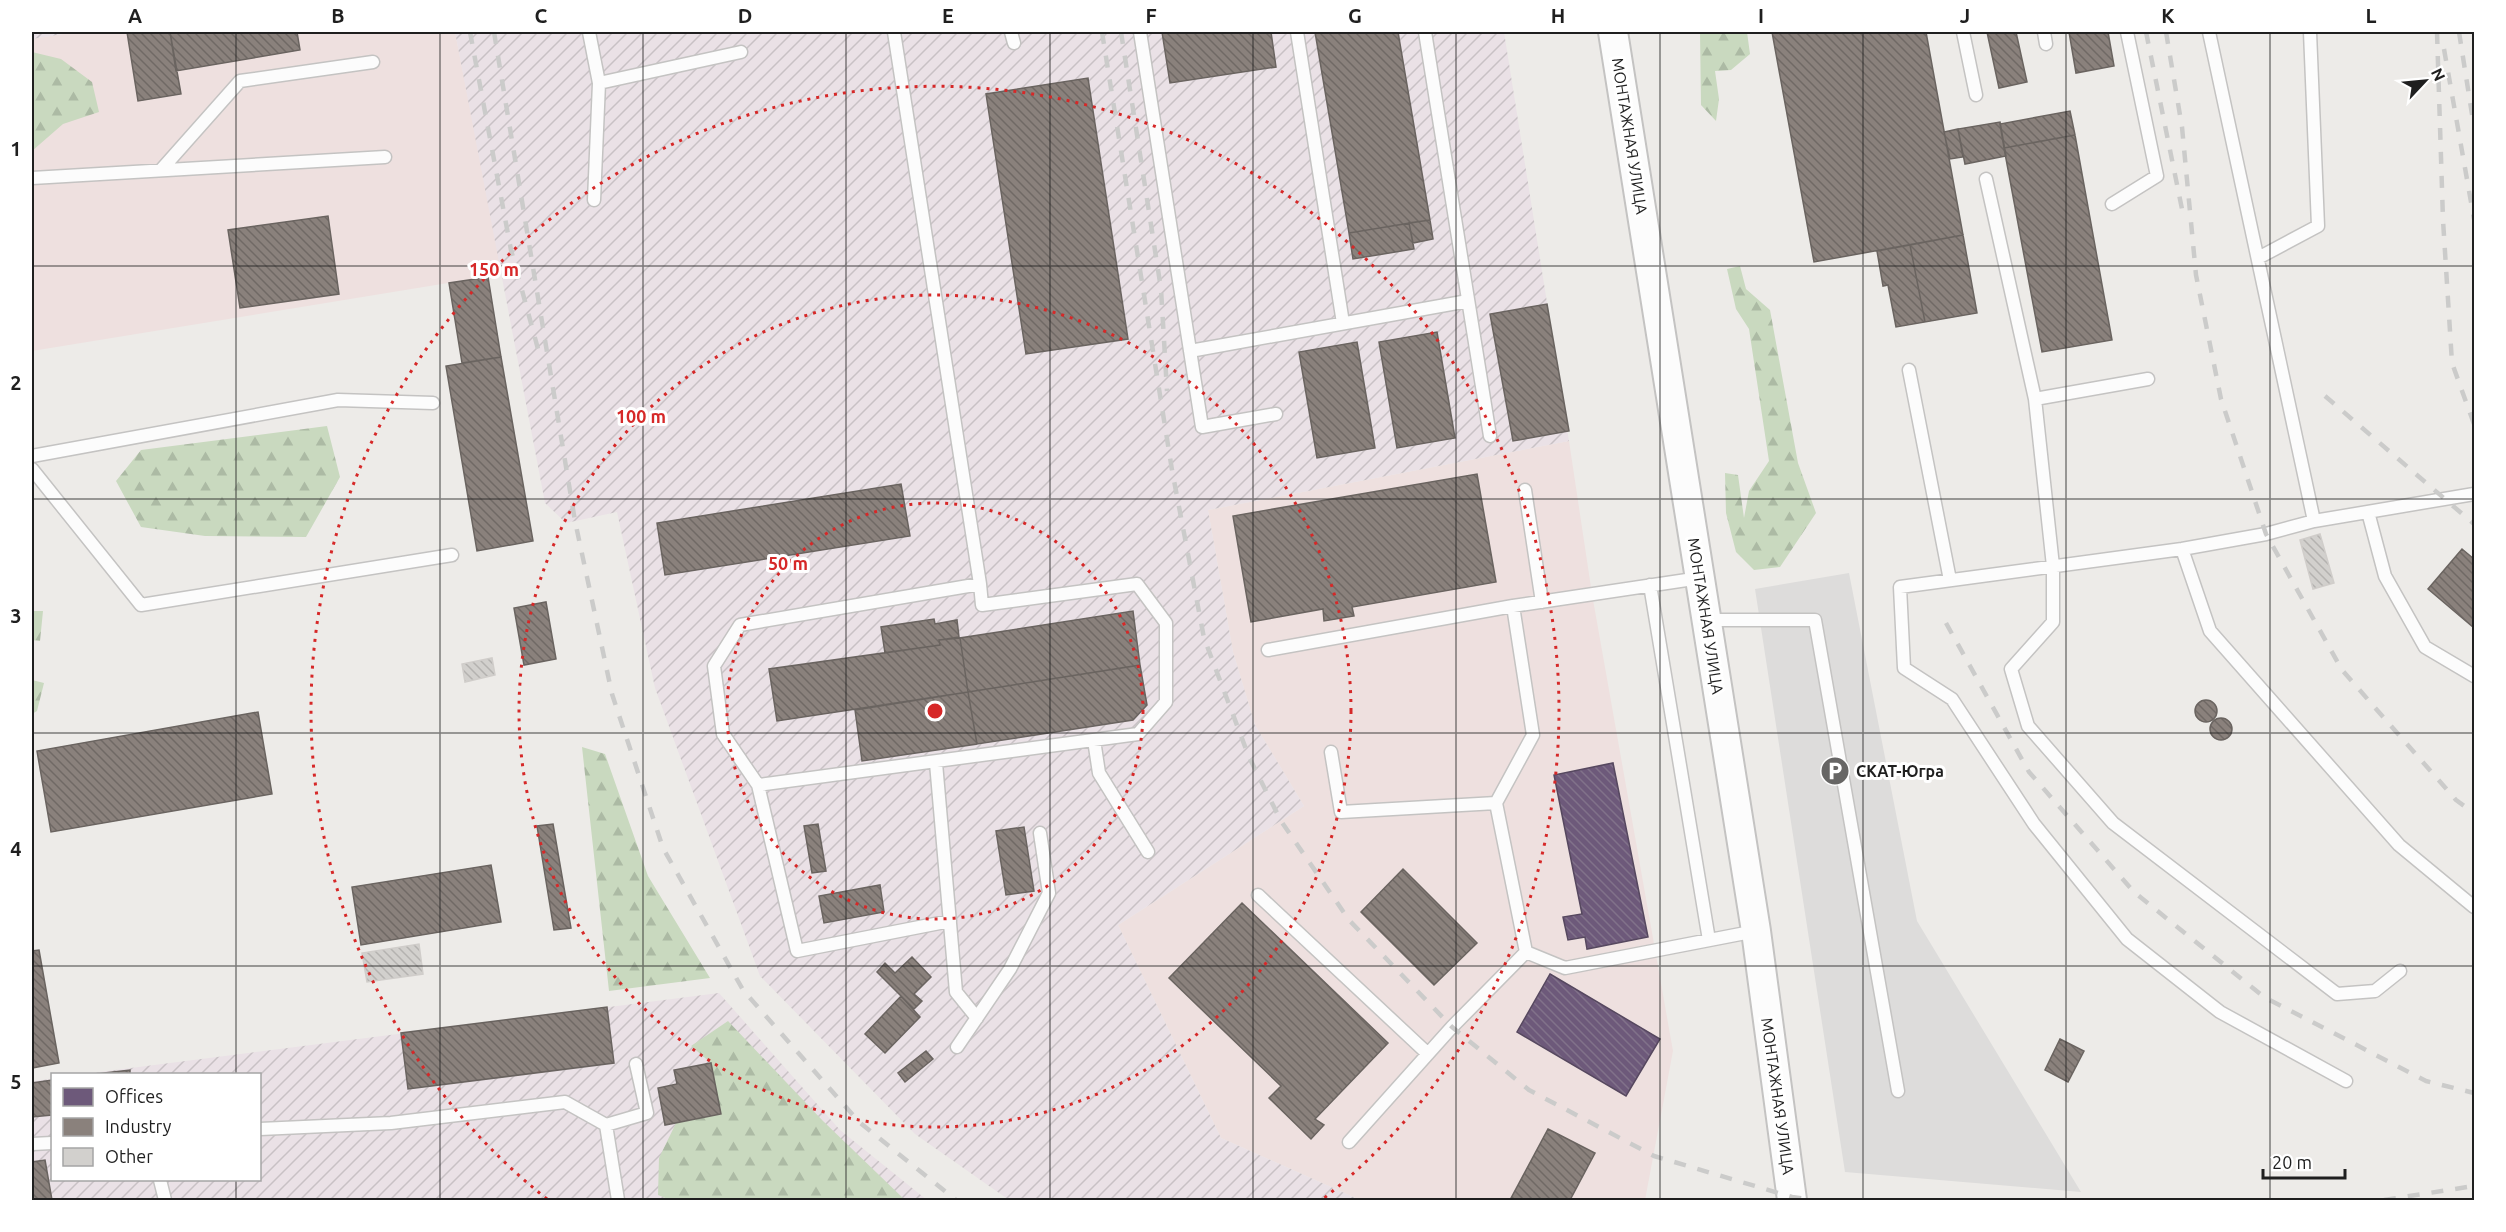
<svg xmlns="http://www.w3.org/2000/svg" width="2506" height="1232" viewBox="0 0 2506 1232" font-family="Ubuntu,sans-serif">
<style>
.commercial{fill:#eee0df}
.industrial{fill:url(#industrial-furrows)}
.forest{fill:url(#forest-firs)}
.parking{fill:#dddcdb}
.offices{fill:url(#offices-back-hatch);stroke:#56485f;stroke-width:1.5}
.industry{fill:url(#industry-back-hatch);stroke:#6a6460;stroke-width:1.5}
.building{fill:url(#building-back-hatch);stroke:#d0cdca;stroke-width:1.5}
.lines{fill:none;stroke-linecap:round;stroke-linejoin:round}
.service-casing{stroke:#c4c3c2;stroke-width:15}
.tertiary-casing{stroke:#c4c3c2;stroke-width:32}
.service{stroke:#fcfcfc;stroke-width:12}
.tertiary{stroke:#fcfcfc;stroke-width:28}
.rail{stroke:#cbcbca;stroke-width:4.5;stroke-dasharray:12 12;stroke-linecap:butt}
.grid{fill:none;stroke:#1f1f1f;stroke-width:1.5;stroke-opacity:0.55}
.ring{fill:none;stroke:#d62828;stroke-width:3;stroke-dasharray:3 6}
.labels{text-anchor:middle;stroke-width:6;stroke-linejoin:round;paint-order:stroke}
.street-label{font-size:16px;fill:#1f1f1f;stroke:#fff}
.poi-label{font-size:16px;font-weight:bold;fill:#1f1f1f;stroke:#fff;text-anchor:start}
.centre{fill:#d62828;stroke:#fff;stroke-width:3}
.ring-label{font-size:18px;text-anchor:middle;font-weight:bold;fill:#d62828;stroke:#fff;stroke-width:6;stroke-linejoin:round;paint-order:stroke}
.neatline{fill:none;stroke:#1f1f1f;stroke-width:2}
.grid-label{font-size:20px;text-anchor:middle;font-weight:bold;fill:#1f1f1f}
</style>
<defs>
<pattern id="industrial-furrows" width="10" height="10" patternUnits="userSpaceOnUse" patternTransform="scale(1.5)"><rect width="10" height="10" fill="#eae1e6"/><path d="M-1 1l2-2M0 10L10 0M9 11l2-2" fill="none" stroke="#c8c1c5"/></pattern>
<pattern id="forest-firs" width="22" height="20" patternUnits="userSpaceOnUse" patternTransform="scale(1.5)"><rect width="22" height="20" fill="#c9d9bf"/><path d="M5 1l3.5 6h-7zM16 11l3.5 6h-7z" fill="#acbaa4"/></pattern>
<pattern id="offices-back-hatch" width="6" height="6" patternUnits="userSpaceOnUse" patternTransform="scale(1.5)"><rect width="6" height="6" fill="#6d597a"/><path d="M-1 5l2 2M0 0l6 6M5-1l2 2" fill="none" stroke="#81728a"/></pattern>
<pattern id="industry-back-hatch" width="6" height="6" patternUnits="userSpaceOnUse" patternTransform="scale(1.5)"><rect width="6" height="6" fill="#8a817c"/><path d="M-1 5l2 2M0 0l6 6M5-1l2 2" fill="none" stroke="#706965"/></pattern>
<pattern id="building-back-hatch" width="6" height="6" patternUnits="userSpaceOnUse" patternTransform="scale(1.5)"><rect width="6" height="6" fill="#d2d0cd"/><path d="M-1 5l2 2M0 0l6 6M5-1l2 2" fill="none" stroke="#b4b2b0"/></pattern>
</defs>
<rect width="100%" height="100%" fill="#edebe8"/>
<!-- commercial -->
<path class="commercial" d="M75,32H455L503,274L32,351V39Z
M1569,441L1592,594L1673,1051L1645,1200H1360L1221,1138L1118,925L1304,806L1255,725L1233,652L1208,510Z"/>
<!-- industrial -->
<path class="industrial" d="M32,32H75L32,39Z
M455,32H1504L1569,441L1208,510L1233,652L1255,725L1304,806L1118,925L1221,1138L1360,1200H1009L915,1134L760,976L655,688L617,512L566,523L545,503Z
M719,993L840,1130L927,1200H32V1081L52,1079V1180H260V1074H84Z"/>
<!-- forest -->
<path class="forest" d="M1700,32H1747L1750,54L1731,70L1715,71L1719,99L1716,121L1701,105Z
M32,52L61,59L92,82L99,112L63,124L32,151Z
M1740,266L1746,289L1770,310L1798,463L1816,513L1780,567L1754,570L1736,552L1726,513L1725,473L1738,475L1744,518L1749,491L1769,461L1749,329L1736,309L1727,269Z
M327,426L340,477L306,537L205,536L141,527L116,481L141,450Z
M32,611H43L40,641L32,640Z
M32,680L44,683L37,711L32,714Z
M582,747L605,754L648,876L710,978L609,991Z
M728,1021L823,1121L905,1200H670L658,1195L659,1158L676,1123L721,1114L711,1063L691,1046Z"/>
<!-- parking -->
<path class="parking" d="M1849,573L1917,921L2081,1192L1845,1172L1755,589Z"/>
<!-- offices -->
<path class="offices" d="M1613,763L1648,937L1587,949L1585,937L1568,940L1563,917L1582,914L1554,775Z
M1550,974L1660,1039L1626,1096L1517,1032Z"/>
<!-- industry -->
<path class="industry" d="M127,32H170L181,94L138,101Z
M170,32H297L300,50L176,71Z
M1162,32H1271L1276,67L1170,83Z
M1315,32H1398L1430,220L1349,233Z
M1772,32H1926L1963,235L1814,262Z
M1987,32H2016L2027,82L1999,88Z
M2069,32H2108L2114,66L2076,73Z
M1088,78L1128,339L1026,354L986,94Z
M2070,111L2075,135L2004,148L2000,124Z
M2000,122L2006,156L1965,164L1958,129Z
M1958,129L1963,157L1950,159L1944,132Z
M2075,135L2112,340L2042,352L2004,148Z
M328,216L339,294L240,308L228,230Z
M1430,220L1433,239L1413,243L1409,223Z
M1409,223L1414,249L1353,259L1349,233Z
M1963,235L1977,313L1925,322L1910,245Z
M1910,245L1925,322L1896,327L1888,285L1883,286L1877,251Z
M488,277L501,357L462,363L449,283Z
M1547,304L1569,431L1513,441L1490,314Z
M1437,332L1455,438L1397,448L1379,342Z
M1357,342L1375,448L1317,458L1299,352Z
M501,357L533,541L477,551L446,366Z
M1477,474L1496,582L1352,607L1354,616L1324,621L1323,609L1251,622L1233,516Z
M901,484L910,536L665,575L657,523Z
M2462,549L2474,559V628L2428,589Z
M546,602L556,659L524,665L514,608Z
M1133,611L1140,665L968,692L960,638Z
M934,619L935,624L957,620L959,637L939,640L940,645L885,653L881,627Z
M960,638L968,692L777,721L769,669L940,645L939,640Z
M1140,665L1147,705L1133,720L977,744L968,692Z
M968,692L977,744L862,761L855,710Z
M2195 711a11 11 0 1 1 22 0a11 11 0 1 1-22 0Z
M258,712L272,794L51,832L37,751Z
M2210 729a11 11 0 1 1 22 0a11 11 0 1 1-22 0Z
M553,824L571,928L554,930L537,826Z
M818,824L826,871L812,873L804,826Z
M1024,827L1034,891L1006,895L996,831Z
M491,865L501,922L361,945L352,887Z
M1403,869L1477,943L1434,985L1361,912Z
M880,885L884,912L824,923L819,896Z
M1242,903L1388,1043L1315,1119L1324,1125L1311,1139L1269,1098L1281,1086L1169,978Z
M39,950L59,1063L32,1068V951Z
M912,957L931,977L914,994L922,1001L914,1009L877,972L885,963L895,973Z
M901,996L920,1017L885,1053L865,1034Z
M607,1007L614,1063L408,1089L401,1033Z
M2060,1039L2084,1051L2068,1082L2045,1070Z
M926,1051L933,1059L905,1082L898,1073Z
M711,1063L721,1114L665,1125L658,1088L677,1084L674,1070Z
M130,1070V1074H95Z
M52,1080V1115L32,1117V1083Z
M1548,1129L1595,1153L1570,1200H1510Z
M45,1160L52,1200H32V1162Z"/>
<!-- building -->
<path class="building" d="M2320,534L2334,583L2313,589L2300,540Z
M492,658L495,675L465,682L462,664Z
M419,944L423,974L367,982L362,953Z"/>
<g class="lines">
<!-- service casing -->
<g class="service-casing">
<path id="service" d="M589,32L599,83L594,200
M894,32L980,584L982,605L1137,584L1166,623V702L1138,734L758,785L723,734L714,666L740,625L980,584
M1011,32L1014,43
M1140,32L1202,427L1276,414
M1297,32L1343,323
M1425,32L1490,436
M1963,32L1976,95
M2044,32L2046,44
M2209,32L2314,521
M599,83L741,52
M161,170L240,81L373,62
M32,178L385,157
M1986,179L2035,399L2053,566V622L2011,669L2028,726L2113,823L2337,994L2375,991L2400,971
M2112,204L2157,176L2127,32
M2258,258L2318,226L2310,32
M1190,351L1468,301
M1909,370L1950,580
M2035,399L2148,379
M32,456L338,400L433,403
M32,469L141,605L452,555
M1525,490L1542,602
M2368,512L2385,576L2425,647L2474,676
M2182,549L2210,631L2399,845L2474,907
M1650,585L1709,940
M1513,606L1533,735L1496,803L1526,952
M1707,620H1815L1898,1091
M1268,650L1513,606L1700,578
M1094,740L1099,773L1148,852
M1331,752L1341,812L1496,803
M936,763L956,992L977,1018
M758,785L797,951L950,921
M1258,895L1428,1054
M1526,952L1565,968L1756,931
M957,1047L1010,969L1049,893L1040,833
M2346,1081L2220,1012L2127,939L2034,824L1952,699L1904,668L1900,587L2182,549L2266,534L2314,521L2474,494
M606,1125L647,1113L636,1064
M260,1129L391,1123L565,1102L606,1125L618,1200
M1349,1142L1452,1027L1526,952
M32,1144L52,1143
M160,1180L165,1200"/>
</g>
<!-- tertiary casing -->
<g class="tertiary-casing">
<path id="tertiary" d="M1613,32L1756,931L1792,1200"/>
</g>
<!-- service -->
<use href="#service" class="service"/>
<!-- tertiary -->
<use href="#tertiary" class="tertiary"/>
<!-- rail -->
<path class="rail" d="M470,32L511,250L541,360
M494,32L575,521L612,694L663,848L743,990L859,1122L956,1200
M1102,32L1172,470L1204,638L1249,757L1281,821L1349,920L1452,1027L1529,1090L1654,1156L1792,1197L1813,1200
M1121,32L1161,289L1167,391
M2146,32L2183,214
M2166,32L2182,127L2196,275L2221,399L2266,534L2342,670L2456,800L2474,813
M2437,32L2443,220L2452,363L2474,424
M2459,32L2474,127
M2444,49L2474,219
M2325,396L2474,524
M1946,623L2029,772L2134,892L2264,997L2426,1081L2474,1093
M2384,1200L2474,1186"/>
</g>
<!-- grid -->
<path class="grid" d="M236,32V1074M440,32V1200M643,32V1200M846,32V1200M1050,32V1200M1253,32V1200M1456,32V1200M1660,32V1200M1863,32V1200M2066,32V1200M2270,32V1200M32,266H2474M32,499H2474M32,733H2474M32,966H2474M236,1180V1200"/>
<!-- distance rings -->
<g class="ring">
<circle cx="935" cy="711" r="208"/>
<circle cx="935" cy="711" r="416"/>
<path d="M547 1199A624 624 0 1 1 1323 1199"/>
</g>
<!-- icons -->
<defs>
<g id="parking-disc" transform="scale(1.5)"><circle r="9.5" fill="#676665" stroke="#fff"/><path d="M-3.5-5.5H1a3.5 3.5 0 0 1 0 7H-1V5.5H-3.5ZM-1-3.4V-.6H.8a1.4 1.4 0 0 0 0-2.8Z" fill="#fff"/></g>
</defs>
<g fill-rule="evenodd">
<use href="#parking-disc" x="1835" y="771"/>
</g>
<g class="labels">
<!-- street labels -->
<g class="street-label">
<text transform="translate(1630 136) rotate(81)" y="6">МОНТАЖНАЯ УЛИЦА</text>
<text transform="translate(1706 616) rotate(81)" y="6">МОНТАЖНАЯ УЛИЦА</text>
<text transform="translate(1778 1096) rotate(82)" y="6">МОНТАЖНАЯ УЛИЦА</text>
</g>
<!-- poi labels -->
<g class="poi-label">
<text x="1856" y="777">СКАТ-Югра</text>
</g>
</g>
<circle cx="935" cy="711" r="9" class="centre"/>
<g class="ring-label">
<text x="494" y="276">150 m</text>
<text x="641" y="423">100 m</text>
<text x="788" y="570">50 m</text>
</g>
<!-- border -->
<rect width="2506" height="1232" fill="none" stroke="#ffffff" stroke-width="66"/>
<!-- legend -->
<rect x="51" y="1073" width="210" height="108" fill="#ffffff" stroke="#a5a5a5" stroke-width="1.5"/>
<rect x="63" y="1088" width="30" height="18" fill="#6d597a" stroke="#a5a5a5" stroke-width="1.5"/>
<text x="105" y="1103" font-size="18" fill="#1f1f1f">Offices</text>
<rect x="63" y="1118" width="30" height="18" fill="#8a817c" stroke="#a5a5a5" stroke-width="1.5"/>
<text x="105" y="1133" font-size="18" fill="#1f1f1f">Industry</text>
<rect x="63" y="1148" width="30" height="18" fill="#d2d0cd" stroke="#a5a5a5" stroke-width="1.5"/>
<text x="105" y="1163" font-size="18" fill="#1f1f1f">Other</text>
<!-- north arrow -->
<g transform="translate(2425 81) rotate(64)" stroke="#ffffff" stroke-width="4.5" paint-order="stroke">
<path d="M0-4.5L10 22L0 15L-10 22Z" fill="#1f1f1f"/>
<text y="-9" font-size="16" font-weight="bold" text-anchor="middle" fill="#1f1f1f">N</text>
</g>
<!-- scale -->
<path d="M2263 1169v9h82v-9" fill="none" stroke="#1f1f1f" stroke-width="3"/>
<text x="2272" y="1169" font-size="18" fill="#1f1f1f" stroke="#ffffff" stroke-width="4.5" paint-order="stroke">20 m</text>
<rect x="33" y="33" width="2440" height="1166" class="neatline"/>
<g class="grid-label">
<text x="135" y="23">A</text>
<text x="338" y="23">B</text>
<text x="541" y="23">C</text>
<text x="745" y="23">D</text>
<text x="948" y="23">E</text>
<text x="1151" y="23">F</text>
<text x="1355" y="23">G</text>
<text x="1558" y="23">H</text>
<text x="1761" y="23">I</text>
<text x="1965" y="23">J</text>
<text x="2168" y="23">K</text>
<text x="2371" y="23">L</text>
<text x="16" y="156">1</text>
<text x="16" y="390">2</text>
<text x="16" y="623">3</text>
<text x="16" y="856">4</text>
<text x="16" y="1089">5</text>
</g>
</svg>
